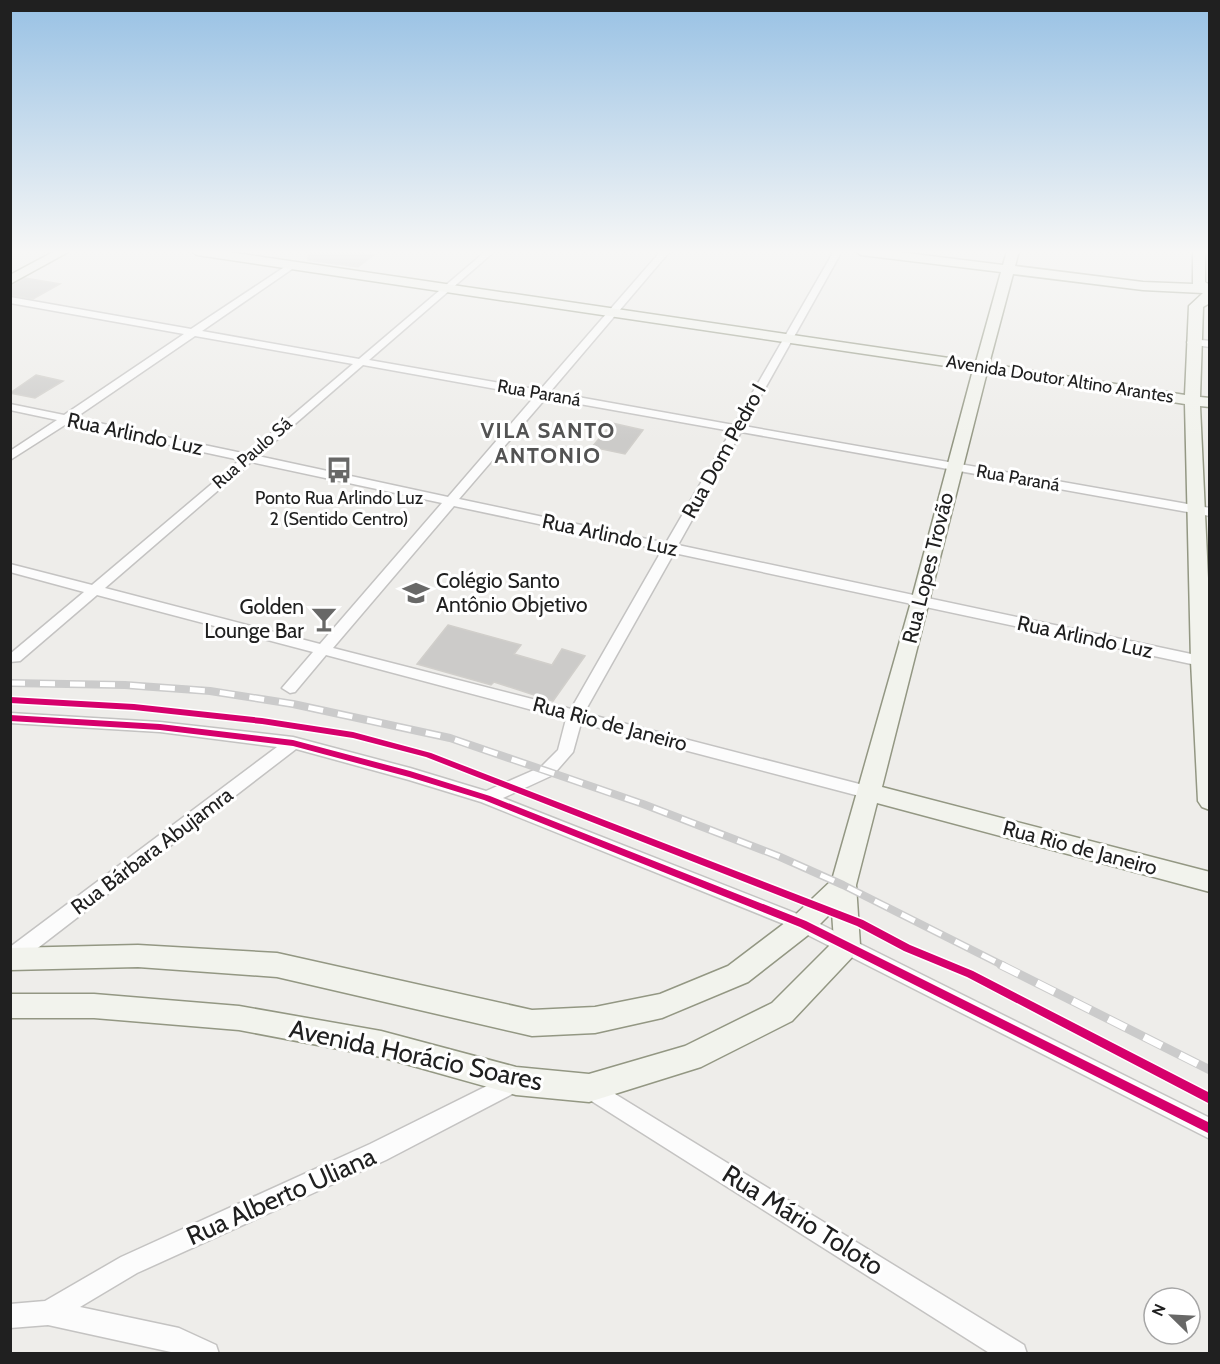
<svg xmlns="http://www.w3.org/2000/svg" width="1220" height="1364" viewBox="0 0 1220 1364" font-family="Cabin,sans-serif">
<style>
.building{fill:#cccbc9;stroke:#d1cfcb;stroke-width:1.5}
.lines{fill:none;stroke-linecap:round;stroke-linejoin:round}
.street-casing{stroke:#c4c3c2;stroke-width:3}
.secondary-casing{stroke:#939783;stroke-width:3}
.street{fill:#fcfcfc;fill-rule:evenodd}
.secondary{fill:#f2f3ed;fill-rule:evenodd}
.rail-far1-casing{stroke:#cbcbcb;stroke-width:8}
.rail-casing{stroke:#cbcbcb;stroke-width:9}
.rail-far1{stroke:#fff;stroke-width:5;stroke-dasharray:15;stroke-linecap:butt}
.rail{stroke:#fff;stroke-width:7;stroke-dasharray:20;stroke-linecap:butt}
.cycleway-casing{stroke:#fff;stroke-width:3}
.cycleway{fill:#d6006c;fill-rule:evenodd}
.labels{text-anchor:middle;stroke-width:6;stroke-linejoin:round;paint-order:stroke}
.far-street-label{font-size:18px;fill:#202020;stroke:#fff}
.far-poi-label{font-size:18px;fill:#202020;stroke:#fff}
.street-label{font-size:21px;fill:#202020;stroke:#fff}
.poi-label{font-size:21px;fill:#202020;stroke:#fff;text-anchor:start}
.far-district-label{font-size:22px;font-weight:bold;letter-spacing:1.5px;fill:#535353;stroke:#fff}
.near-street-label{font-size:26px;fill:#202020;stroke:#fff}
</style>
<rect width="100%" height="100%" fill="#eeedea"/>
<!-- building -->
<path class="building" d="M309,251H344L374,255L358,267L308,260Z
M25,278L60,284L33,299L10,295V286Z
M36,375L63,381L35,398L10,393Z
M612,423L643,430L625,454L592,447Z
M448,625L521,645L514,654L552,665L562,649L585,656L553,701L494,682L491,685L417,664Z"/>
<g class="lines">
<!-- street casing -->
<g class="street-casing">
<path id="street" d="M486,251H495L369,360L540,390L661,251H670L550,392L734,425L834,251H842L744,426L1210,508V516L741,432L678,545L1210,658V668L674,553L584,713L867,786L873,788L875,792L873,796L867,798L581,723L573,752L553,775L503,798L810,919L1210,1118V1139L796,929L481,802L409,780L296,749L17,964L10,966V947L277,747L160,732L10,723V713L160,722L293,737L410,768L486,791L541,767L558,750L566,719L326,655L295,692L290,693L282,688L313,652L97,595L20,661L10,662V654L84,592L10,572V564L92,585L240,460L68,423L10,460V451L57,420L10,410V404L64,415L184,334L10,303V297L191,329L292,262L296,265L295,267L202,331L359,359ZM195,336L353,364L247,454L75,418ZM363,365L535,396L448,497L258,456ZM546,398L731,431L666,543L459,499ZM251,462L442,503L320,644L105,588ZM454,506L662,550L571,709L333,648Z
M1192,339L1210,341V347L1188,344L1187,342Z
M515,1072L522,1075L525,1082L522,1089L386,1160L137,1273L80,1307L179,1328L216,1345L219,1354H180L48,1325L10,1328V1304L45,1301L121,1257L370,1144Z
M589,1078L1024,1345L1027,1354H991L582,1095L578,1088L582,1081Z"/>
</g>
<!-- secondary casing -->
<g class="secondary-casing">
<path id="secondary" d="M55,251H70L10,284V275Z
M191,251H222L976,362L1001,272L861,255L855,251H890L1003,265L1007,251H1019L1015,266L1143,282L1193,284V251H1205V282L1210,285V303L1203,307L1200,397L1210,398V407L1200,406L1210,621V810L1202,807L1198,801L1191,661L1185,404L987,372L882,787L1210,872V892L877,803L856,885L860,945L856,953L792,1021L701,1067L589,1102L516,1095L381,1057L239,1030L94,1018H10V994H94L239,1006L381,1031L516,1067L589,1074L685,1046L772,1003L834,941L832,912L812,932L748,982L662,1018L595,1033L532,1036L277,977L138,967L10,970V948L138,945L277,953L532,1010L595,1007L660,994L728,966L794,916L832,880L911,602L973,370L197,255ZM1013,274L1143,290L1203,293L1189,306L1185,395L989,364Z"/>
</g>
<!-- street -->
<use href="#street" class="street"/>
<!-- secondary -->
<use href="#secondary" class="secondary"/>
<!-- rail-far1 casing -->
<g class="rail-far1-casing">
<path id="rail-far1" d="M10,683L125,685L210,691L293,704L450,738L643,804L778,856L843,885L1004,966"/>
</g>
<!-- rail casing -->
<g class="rail-casing">
<path id="rail" d="M1001,965L1210,1070"/>
</g>
<!-- rail-far1 -->
<use href="#rail-far1" class="rail-far1"/>
<!-- rail -->
<use href="#rail" class="rail"/>
<!-- cycleway casing -->
<g class="cycleway-casing">
<path id="cycleway" d="M10,697L134,704L262,718L353,732L431,753L863,920L910,945L973,971L1210,1093V1104L967,977L904,951L857,926L426,757L353,738L262,724L134,710L10,703Z
M10,715L160,724L293,740L410,771L490,796L806,921L1210,1123V1134L800,927L484,800L409,777L293,746L160,730L10,721Z"/>
</g>
<!-- cycleway -->
<use href="#cycleway" class="cycleway"/>
</g>
<!-- sky -->
<linearGradient id="sky" x2="0" y2="1"><stop stop-color="#98c1e4"/><stop offset="0.57" stop-color="#f7f7f6"/><stop offset="1" stop-color="#f7f7f6" stop-opacity="0"/></linearGradient>
<rect width="1220" height="442" fill="url(#sky)"/>
<!-- icons -->
<defs>
<g id="bus-bare" transform="scale(2.07)"><path d="M-5-6H5V4H4V6H2V4H-2V6H-4V4H-5ZM-3.5-4V0h7V-4ZM-3.5 1.2v1.5H-2V1.2ZM2 1.2v1.5H3.5V1.2Z" fill="#686867" stroke="#fff" stroke-width="2.5" paint-order="stroke"/></g>
<g id="school-bare" transform="scale(2.07)"><path d="M0-5L7-2L0 1L-7-2ZM-4 1L0 2.5L4 1V4Q0 6-4 4Z" fill="#686867" stroke="#fff" stroke-width="2.5" paint-order="stroke"/></g>
<g id="bar-bare" transform="scale(2.07)"><path d="M-6-5H6L.8 .8V4.5H3.5V6h-7V4.5H-.8V.8Z" fill="#686867" stroke="#fff" stroke-width="2.5" paint-order="stroke"/></g>
</defs>
<g fill-rule="evenodd">
<use href="#bus-bare" x="339" y="470"/>
<use href="#school-bare" x="416" y="593"/>
<use href="#bar-bare" x="324" y="619"/>
</g>
<g class="labels">
<!-- far-street labels -->
<g class="far-street-label">
<text transform="translate(1060 379) rotate(9)" y="6">Avenida Doutor Altino Arantes</text>
<text transform="translate(539 393) rotate(10)" y="6">Rua Paraná</text>
<text transform="translate(252 453) rotate(-41)" y="6">Rua Paulo Sá</text>
<text transform="translate(1018 478) rotate(10)" y="6">Rua Paraná</text>
</g>
<!-- far-poi labels -->
<g class="far-poi-label">
<text x="339" y="504">Ponto Rua Arlindo Luz<tspan x="339" dy="21">2 (Sentido Centro)</tspan></text>
</g>
<!-- street labels -->
<g class="street-label">
<text transform="translate(135 434) rotate(12)" y="7">Rua Arlindo Luz</text>
<text transform="translate(724 451) rotate(-61)" y="7">Rua Dom Pedro I</text>
<text transform="translate(610 535) rotate(12)" y="7">Rua Arlindo Luz</text>
<text transform="translate(928 568) rotate(-76)" y="7">Rua Lopes Trovão</text>
<text transform="translate(1085 637) rotate(12)" y="7">Rua Arlindo Luz</text>
<text transform="translate(610 724) rotate(15)" y="7">Rua Rio de Janeiro</text>
<text transform="translate(1080 848) rotate(15)" y="7">Rua Rio de Janeiro</text>
<text transform="translate(152 851) rotate(-37)" y="7">Rua Bárbara Abujamra</text>
</g>
<!-- poi labels -->
<g class="poi-label">
<text x="436" y="588">Colégio Santo<tspan x="436" dy="24">Antônio Objetivo</tspan></text>
<text x="304" y="614" text-anchor="end">Golden<tspan x="304" dy="24">Lounge Bar</tspan></text>
</g>
<!-- far-district labels -->
<g class="far-district-label">
<text x="548" y="438">VILA SANTO<tspan x="548" dy="25">ANTONIO</tspan></text>
</g>
<!-- near-street labels -->
<g class="near-street-label">
<text transform="translate(416 1055) rotate(12)" y="9">Avenida Horácio Soares</text>
<text transform="translate(281 1196) rotate(-24)" y="9">Rua Alberto Uliana</text>
<text transform="translate(803 1220) rotate(32)" y="9">Rua Mário Toloto</text>
</g>
</g>
<!-- border -->
<rect width="1220" height="1364" fill="none" stroke="#202020" stroke-width="24"/>
<!-- north arrow -->
<g transform="translate(1172 1316) rotate(294)"><circle r="28" fill="#ffffff" stroke="#a6a6a6" stroke-width="1.5"/>
<path d="M0-4.5L10 22L0 15L-10 22Z" fill="#686867"/>
<text y="-9" font-size="16" font-weight="bold" text-anchor="middle" fill="#202020">N</text>
</g>
</svg>
